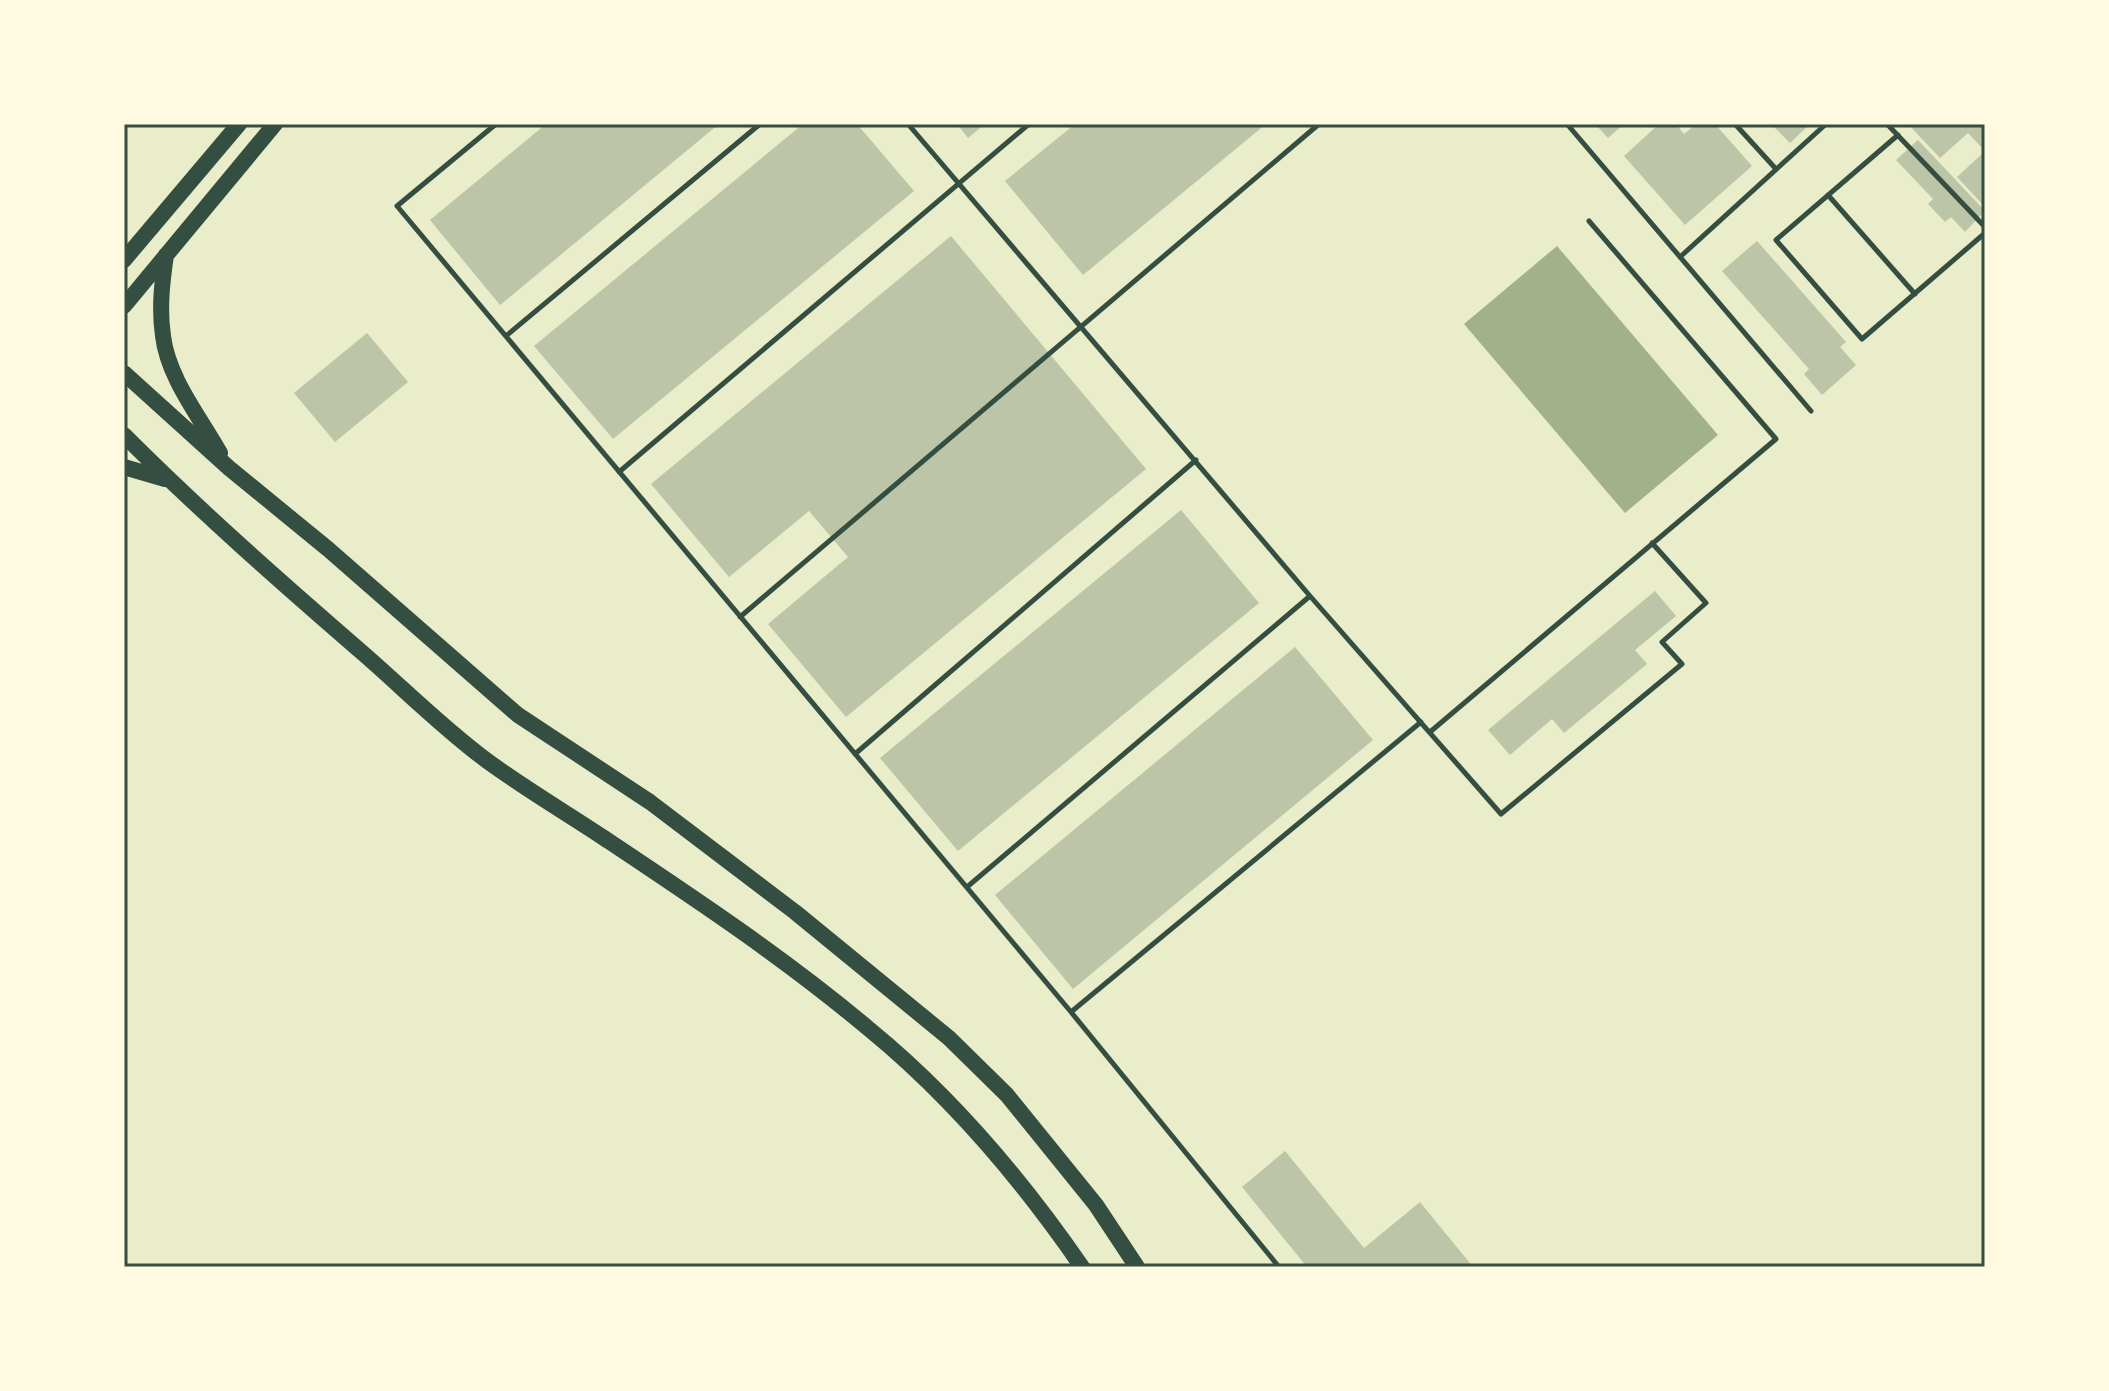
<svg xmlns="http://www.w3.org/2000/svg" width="2109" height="1391" viewBox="0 0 2109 1391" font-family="Signika,sans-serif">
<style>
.water{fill:#a3b18a}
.building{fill:#bcc5a7}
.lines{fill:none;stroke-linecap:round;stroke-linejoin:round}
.service{stroke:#344e41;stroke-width:5}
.primary{stroke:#344e41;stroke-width:16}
.neatline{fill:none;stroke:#344e41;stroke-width:3}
</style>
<rect width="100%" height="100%" fill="#e9edc9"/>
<!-- water -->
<path class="water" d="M1557,246L1718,435L1625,513L1464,324Z"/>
<!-- building -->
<path class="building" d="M546,124H719L500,305L430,220Z
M803,124H857L914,191L613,439L534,346Z
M957,124H985L968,138Z
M1075,124H1266L1083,275L1005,181Z
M1595,124H1624L1608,138Z
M1659,124H1676L1684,134L1696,124H1715L1752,166L1685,225L1624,156Z
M1771,124H1810L1790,143Z
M1908,124H1985V207L1957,177L1985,151L1968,133L1940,158Z
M1918,140L1985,211L1965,232L1951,217L1945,222L1928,204L1933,199L1896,160Z
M951,236L1146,469L846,717L768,624L848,557L809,511L729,577L651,484Z
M1757,241L1846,342L1840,347L1856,365L1822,395L1804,374L1809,369L1722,271Z
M367,333L408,382L335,442L294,393Z
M1181,510L1259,603L958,851L880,758Z
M1655,591L1676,616L1635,650L1647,664L1564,733L1552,719L1510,755L1488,730Z
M1295,647L1373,740L1073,989L995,895Z
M1285,1151L1364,1248L1420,1202L1473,1267H1307L1242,1187Z"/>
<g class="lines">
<!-- service -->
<path class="service" d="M496,124L397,206L1071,1012L1421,722
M908,124L1310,596L1501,814L1682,664L1662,642L1706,603L1652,543
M1567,124L1811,411
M1735,124L1776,169
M1887,124L1985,227
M1898,135L1776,240L1862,339L1985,233
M1828,195L1915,294
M1680,257L1826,124
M506,336L760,124
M619,472L1029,124
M740,617L1319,124
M1430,732L1776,439L1589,221
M855,754L1196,460
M967,887L1310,596
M1071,1012L1279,1267"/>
<!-- primary -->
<path class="primary" d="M166,255C162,282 159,309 163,336C168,378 200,417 220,453
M124,260L239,124
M124,306L275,124
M124,373L229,468L328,549L518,715L650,802L795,912L949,1038L1007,1095L1096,1205L1137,1267
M124,435C201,512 283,584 365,655C405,690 444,729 486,760C524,788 565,812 604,838C694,898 786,959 869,1029C951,1096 1022,1180 1082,1267
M124,467L165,479"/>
</g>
<!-- border -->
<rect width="2109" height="1391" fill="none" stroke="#fefae0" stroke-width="252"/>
<rect x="126" y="126" width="1857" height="1139" class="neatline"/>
</svg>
